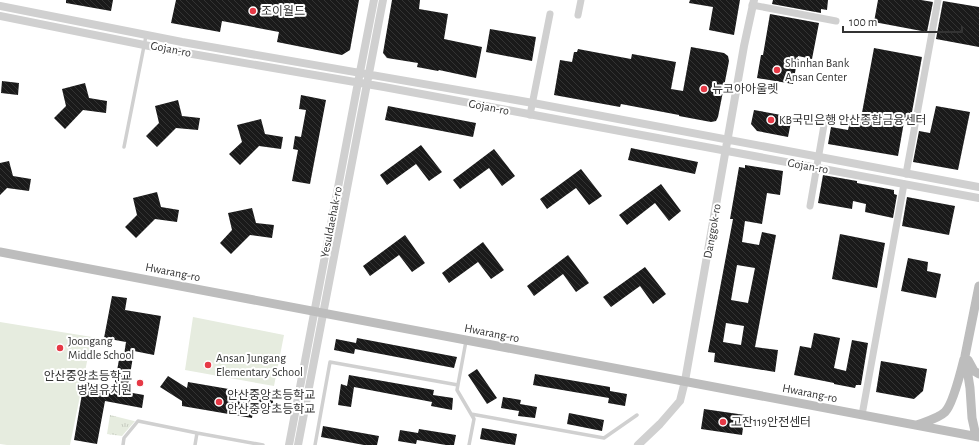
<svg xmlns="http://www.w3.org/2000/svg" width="979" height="445" viewBox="0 0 979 445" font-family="'Alegreya Sans','Noto Sans KR',sans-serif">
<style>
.grass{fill:url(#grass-tufts)}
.pitch{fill:#e6ecdf}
.building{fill:url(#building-back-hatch);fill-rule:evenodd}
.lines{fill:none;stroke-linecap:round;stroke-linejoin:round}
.service{stroke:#d0d0d0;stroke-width:3.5}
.minor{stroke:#d0d0d0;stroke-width:7}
.tertiary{stroke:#d0d0d0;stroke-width:8}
.secondary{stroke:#bdbdbd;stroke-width:9}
.poi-dot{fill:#e63946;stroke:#fff;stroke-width:1.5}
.labels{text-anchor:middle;stroke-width:4;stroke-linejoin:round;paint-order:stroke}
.poi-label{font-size:12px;fill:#333;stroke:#fff;text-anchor:start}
.street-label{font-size:12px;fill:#333;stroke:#fff}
</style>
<defs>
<pattern id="grass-tufts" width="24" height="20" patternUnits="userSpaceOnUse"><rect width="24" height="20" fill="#e6ecdf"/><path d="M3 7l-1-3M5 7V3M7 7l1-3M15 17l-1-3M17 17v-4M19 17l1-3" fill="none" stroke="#c6cbc0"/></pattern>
<pattern id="building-back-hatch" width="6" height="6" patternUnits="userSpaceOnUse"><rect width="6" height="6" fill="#1a1a1a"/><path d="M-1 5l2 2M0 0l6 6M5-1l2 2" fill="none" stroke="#333"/></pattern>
</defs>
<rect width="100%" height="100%" fill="#fff"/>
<!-- grass -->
<path class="grass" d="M110,415L134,421H135L122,436L107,434Z"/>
<!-- pitch -->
<path class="pitch" d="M193,317L284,335L274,386L185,370Z
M0,322L92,337L70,445H7L0,444Z"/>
<!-- building -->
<path class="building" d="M66,0H113L111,11L66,3Z
M176,0H359L350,50L342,55L277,42L279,32L222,21L220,32L171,23Z
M392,0H420L419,9L448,14L444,39L482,47L476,78L439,70L438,71L417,67L418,63L387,58L383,53Z
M690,0H740L734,35L709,30L713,7L689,3Z
M773,0H828L827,10L821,9V13L772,4Z
M878,0H921L933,2L927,32L874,22Z
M943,1L979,7V47L936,39Z
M770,14L819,23L812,59L798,56L793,84L757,78L761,55H763Z
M490,29L536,37L532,61L486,52Z
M691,47L724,53L728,56L729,61L718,117L716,121L711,122L679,116V115L621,104L620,107L554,95L560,60L572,62L574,52H577L578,49L631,59L632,54L676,62L671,89L683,91Z
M874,48L922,57L910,123L904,122L898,156L828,144L831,127L848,130L851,116L861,118Z
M2,81L19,83L18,95L1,93Z
M85,83L89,98L107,101L106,113L83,110L65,129L54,118L66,106L62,89Z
M301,95L326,100L310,184L292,181L298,150L293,149L295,136L301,137L306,110L299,109Z
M178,100L182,116L200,118L198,130L176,128L157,147L146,136L159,123L155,106Z
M388,106L476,123L473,137L385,120Z
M936,106L970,112L958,170L913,162L919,131L930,133Z
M754,110L792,117L788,137L757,131L751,124Z
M261,119L265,134L283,137L281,149L259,146L240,165L229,154L242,142L237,125Z
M421,145L442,172L429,181L416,164L387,185L380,175Z
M631,148L698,162L695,174L628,160Z
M494,149L515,176L502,186L489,168L460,189L453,180Z
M9,161L13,176L31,179L29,191L7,188L0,195V163Z
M745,165L783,171L780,195L767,193L762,224L745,221L742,242L759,245L762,232L776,235L755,347L778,350L775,372L714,362L715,353L708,352L733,219H730L739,167L745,168ZM737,265L755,268L748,303L731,300ZM726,323L744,326L741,345L723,342Z
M581,169L602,196L589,205L576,188L547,209L540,199Z
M823,175L857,181V183L894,190V194L897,195L893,218L865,212L866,204L853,201L852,209L818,203Z
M661,184L681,211L669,221L655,203L627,225L619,215Z
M157,192L161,207L179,210L177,222L155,219L136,238L125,227L137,215L133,198Z
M907,197L955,206L949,235L902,226Z
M252,208L256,223L274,225L272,238L250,235L231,254L220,243L232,230L228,213Z
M840,234L885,243L877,288L832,279Z
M405,235L425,263L412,272L399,255L370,276L363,266Z
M483,242L504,270L491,279L478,262L449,283L442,273Z
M568,255L589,283L576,292L563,274L534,296L527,286Z
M908,258L928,262L927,271L941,274L936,298L901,291Z
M645,267L666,294L653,304L640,286L611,307L603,297Z
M112,296L127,298L125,310L161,316L154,355L134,351L127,392L144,395L142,408L105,401L97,444L74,440L84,382L114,387L120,354L124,355L126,342L104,338Z
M814,333L840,338L834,368L846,371L852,340L868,343L861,385H856L855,388L834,384V383L794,375L800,346L811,348Z
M357,338L457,357L454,368L355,349L354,354L334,350L336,339L356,343Z
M881,361L927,369L923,391L914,399L876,392Z
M477,369L497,398L487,404L468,375Z
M535,374L610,387V391L627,394L625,406L608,403L609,398L533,385Z
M349,375L434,390L433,395L453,398L452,410L431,406L432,402L354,387L351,407L338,405L341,384L347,386Z
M168,376L187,388L188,382L252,393L251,399L272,395L274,409L253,412L252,418L182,406V401L160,387Z
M503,397L521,400L520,404L537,407L535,418L518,416L519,411L501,408Z
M704,409L745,415L742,435L701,429Z
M569,413L604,420L602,431L567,424Z
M323,426L379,436L377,445H364L321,437Z
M482,428L517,434L515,445L480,439Z
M419,429L456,435L454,445H446L417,440L416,444L398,441L400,430L418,433Z"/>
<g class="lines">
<!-- service -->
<path class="service" d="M124,147L146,36
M466,341L457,390L474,419L469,445
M471,414L604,438L637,415
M197,433L263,445
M123,445L124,438L138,421L197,433L195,445
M315,445L330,362L458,385"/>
<!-- minor -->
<path class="minor" d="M752,5L836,21
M578,15L581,0
M530,115L550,14
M906,174L938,0
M810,206L824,125
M862,415L904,184"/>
<!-- tertiary -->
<path class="tertiary" d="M0,6L182,42L533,103L979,187
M0,16L169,50L384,87L979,198
M289,445L360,72L374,0
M298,445L383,0
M638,445L660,424L680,401L685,381L744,46L754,0"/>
<!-- secondary -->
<path class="secondary" d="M0,252L979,437
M968,360L974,371L979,374
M917,425C925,422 939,418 945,412C953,404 961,371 964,359
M976,436L972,418L970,388L965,356L979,286"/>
</g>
<!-- markers -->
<g class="poi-dot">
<circle cx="253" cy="11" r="4"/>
<circle cx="777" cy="70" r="4"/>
<circle cx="704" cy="89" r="4"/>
<circle cx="771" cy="120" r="4"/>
<circle cx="60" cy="348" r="4"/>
<circle cx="208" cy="365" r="4"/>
<circle cx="140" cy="383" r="4"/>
<circle cx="219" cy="402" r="4"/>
<circle cx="723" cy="422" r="4"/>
</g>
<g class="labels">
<!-- poi labels -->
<g class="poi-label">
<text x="261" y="15">조이월드</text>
<text x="785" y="67">Shinhan Bank<tspan x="785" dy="14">Ansan Center</tspan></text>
<text x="712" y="93">뉴코아아울렛</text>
<text x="779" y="124">KB국민은행 안산종합금융센터</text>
<text x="68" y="345">Joongang<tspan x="68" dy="14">Middle School</tspan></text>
<text x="216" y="362">Ansan Jungang<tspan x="216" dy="14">Elementary School</tspan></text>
<text x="132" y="380" text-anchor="end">안산중앙초등학교<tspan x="132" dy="14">병설유치원</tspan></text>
<text x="227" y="399">안산중앙초등학교<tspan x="227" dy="14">안산중앙초등학교</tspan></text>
<text x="731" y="426">고잔119안전센터</text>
</g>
<!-- street labels -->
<g class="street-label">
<text transform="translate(171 49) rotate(11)" y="4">Gojan-ro</text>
<text transform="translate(489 107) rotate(11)" y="4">Gojan-ro</text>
<text transform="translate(808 166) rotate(10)" y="4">Gojan-ro</text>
<text transform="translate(331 222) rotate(-79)" y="4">Yesuldaehak-ro</text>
<text transform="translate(712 231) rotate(-80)" y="4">Danggok-ro</text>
<text transform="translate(173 272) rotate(11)" y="4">Hwarang-ro</text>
<text transform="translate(492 333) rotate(11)" y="4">Hwarang-ro</text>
<text transform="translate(810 393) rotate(11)" y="4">Hwarang-ro</text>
</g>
</g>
<!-- scale -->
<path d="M843 26v6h119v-6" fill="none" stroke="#333333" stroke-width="2"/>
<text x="849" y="26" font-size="12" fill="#333333" stroke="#ffffff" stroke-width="3" paint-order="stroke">100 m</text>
</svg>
